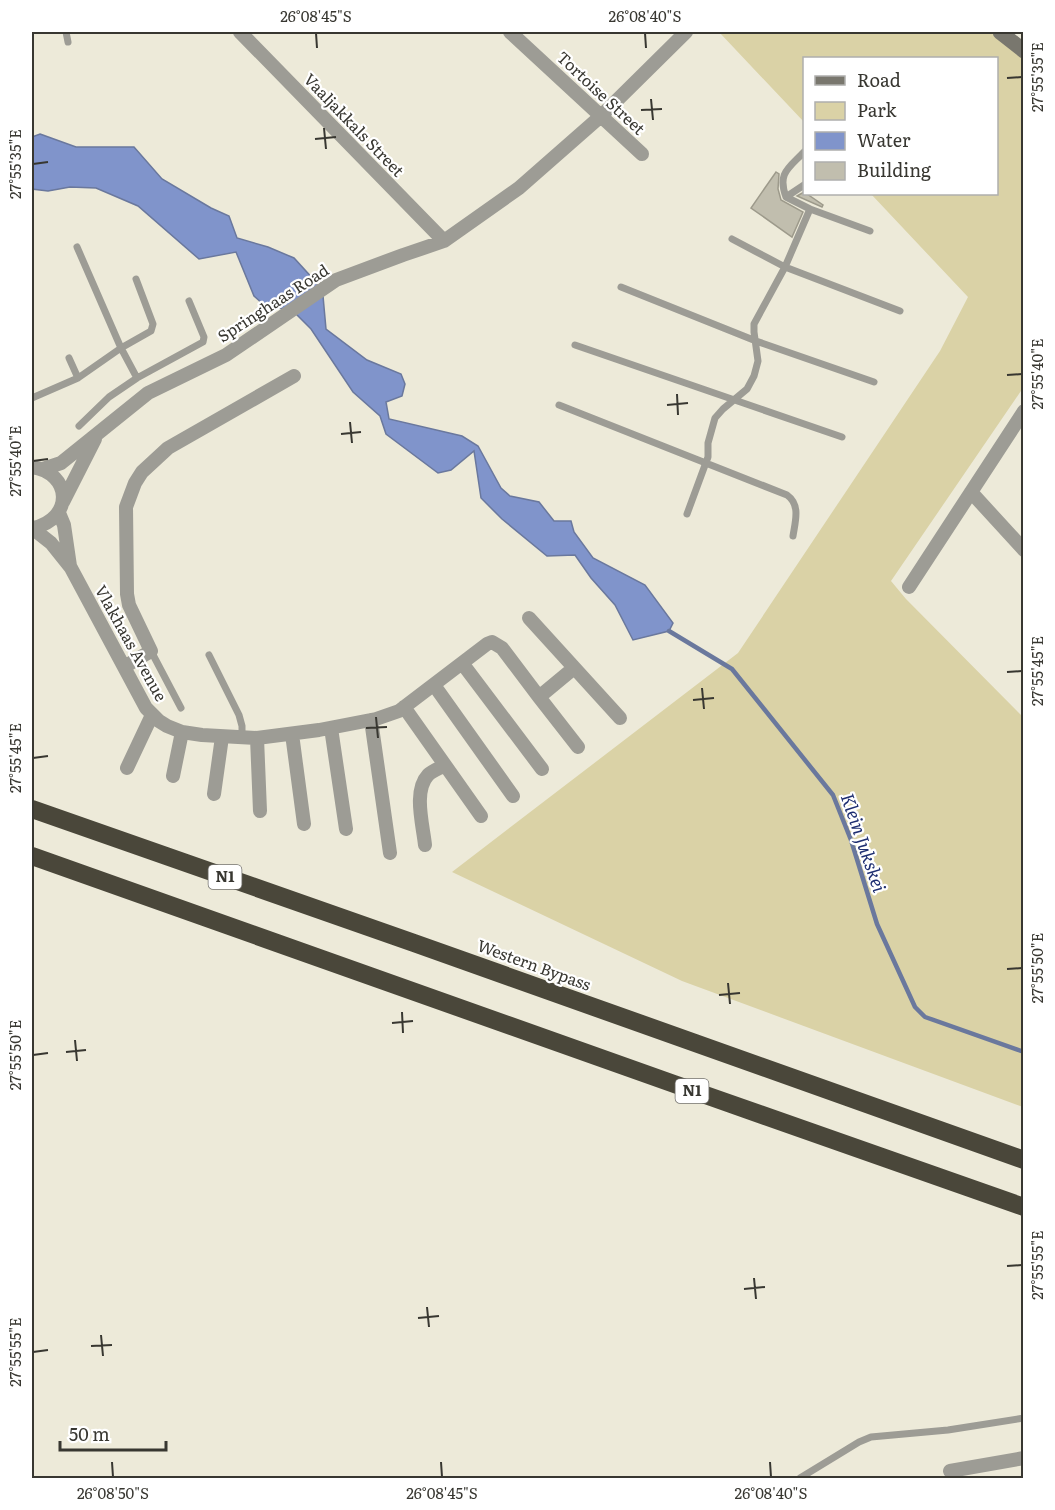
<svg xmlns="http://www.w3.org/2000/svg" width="1055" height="1510" viewBox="0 0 1055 1510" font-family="Literata,serif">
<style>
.green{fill:#dad2a6}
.water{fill:#8094cb;stroke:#6a789d;stroke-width:1.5}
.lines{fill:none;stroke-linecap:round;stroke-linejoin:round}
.stream{stroke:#6a789d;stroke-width:4.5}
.building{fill:#c1beae;stroke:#9d9a8b;stroke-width:1.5}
.lane{stroke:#9d9c95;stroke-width:7}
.street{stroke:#9d9c95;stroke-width:14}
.secondary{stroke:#79776e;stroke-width:15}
.highway{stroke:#4a473a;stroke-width:18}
.ticks{fill:none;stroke:#383731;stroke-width:2}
.labels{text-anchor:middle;stroke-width:4.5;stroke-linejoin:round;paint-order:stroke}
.shield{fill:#fff;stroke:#74736f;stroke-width:1.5}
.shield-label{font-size:15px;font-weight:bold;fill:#383731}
.street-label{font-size:16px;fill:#383731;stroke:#fff}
.water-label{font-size:18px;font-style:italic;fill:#1f2f71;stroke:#fff}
.neatline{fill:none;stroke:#383731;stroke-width:2}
.ticks-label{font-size:15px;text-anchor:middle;fill:#383731}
</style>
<rect width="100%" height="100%" fill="#edead9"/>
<!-- green -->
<path class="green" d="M719,32H995L1023,56V388L891,581L906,599L1023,717V1107L682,981L452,872L738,653L940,351L968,297L871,194H996V58H804V122Z"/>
<!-- water -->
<path class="water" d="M40,134L76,147H134L162,179L211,208L229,216L237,238L268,247L294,258L315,281L323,296L326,329L367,360L401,374L405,384L402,396L386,402L389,419L462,436L478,446L501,488L510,496L539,502L554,521H571L574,532L593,558L645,585L673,623L669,631L633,640L615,605L591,578L575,555L547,556L502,519L481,498L474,451L451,470L438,473L386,434L380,416L353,392L311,329L293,311L263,304L254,296L236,252L199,259L138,206L96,188L70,187L48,191L32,189V137Z"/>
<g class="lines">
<!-- stream -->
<path class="stream" d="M669,631L732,669L833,795L851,840L877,924L915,1007L925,1017L1024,1052"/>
</g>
<!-- building -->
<path class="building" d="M776,172L779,174L778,189L781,200L803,212L792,237L751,208Z
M804,192V194H807L823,205L822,207L797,196Z"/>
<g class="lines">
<!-- lane -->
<path class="lane" d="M66,32L68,42
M804,152C789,168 777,173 786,197L810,209L870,231
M786,197L804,185
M732,239L785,267L900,311
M77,247L121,348L137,378
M621,287L756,341L874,382
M575,345L842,437
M69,358L78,378
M32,398L78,378L121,348L151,331L153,324L136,279
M559,405L787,495C801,505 795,522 793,536
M79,426L109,397L137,378L203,342L204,337L189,301
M687,514L708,457V443L715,418L723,409L747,389L754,376L758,361L754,332V324L785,267L810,209
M151,651L181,708
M209,655L239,715L242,726V738
M800,1478L859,1442L871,1437L948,1430L1024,1418"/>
<!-- street -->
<path class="street" d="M240,32L444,241
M510,32L642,154
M32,467C72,473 74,519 33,528
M43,469L61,463L148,393L226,355L336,280L403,255L444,241L519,188L601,116L686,32
M971,492L1024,550
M63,502L95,439
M59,513L64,525L70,566
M32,528L51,543L71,568L146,708L159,721L167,726L182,732L202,735L257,738L319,730L376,719L399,711L487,644L492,642L502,648L539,697L578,747
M909,587L1024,411
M529,618L620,718
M462,663L542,769
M124,667L151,651L129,605L127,594L126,507L135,483L142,472L168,448L294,376
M434,685L513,796
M539,697L574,668
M404,707L481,816
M371,720L390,853
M331,728L346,829
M292,734L304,824
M257,738L260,811
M127,768L152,715
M173,776L182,732
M214,794L222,737
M425,845C423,825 413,791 428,775C432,771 440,768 445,765
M950,1471L1024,1458"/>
<!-- secondary -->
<path class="secondary" d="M1000,32L1024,51"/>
<!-- highway -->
<path class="highway" d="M32,809L414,943L1024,1160
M32,856C362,974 693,1091 1024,1207"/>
</g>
<!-- ticks -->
<path class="ticks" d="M316,33L317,48M645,33L646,48M1007,78L1022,77M651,99L653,120M641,110L662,109M324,128L326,149M315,139L336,137M33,164L48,162M1007,375L1022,374M677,394L678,415M667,405L688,403M350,422L352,443M341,434L361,432M33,461L48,459M1007,672L1022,671M702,688L704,709M693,700L714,698M376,717L378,738M366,728L387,727M33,758L48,756M1007,969L1022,968M728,983L730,1004M719,995L740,993M402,1012L403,1033M392,1023L413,1021M75,1040L77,1061M66,1052L86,1050M33,1055L48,1053M1007,1266L1022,1265M754,1278L756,1299M744,1289L765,1287M427,1307L429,1327M418,1318L439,1316M101,1335L103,1356M91,1346L112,1345M33,1352L48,1350M112,1462L113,1477M441,1462L442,1477M770,1462L771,1477"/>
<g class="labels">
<!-- shield labels -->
<g class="shield">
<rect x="208.5" y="865" width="33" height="24" rx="4.5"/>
<rect x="675.5" y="1079" width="33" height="24" rx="4.5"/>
</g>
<g class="shield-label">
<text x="225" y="882">N1</text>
<text x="692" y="1096">N1</text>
</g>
<!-- street labels -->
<g class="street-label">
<text transform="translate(601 93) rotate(43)" y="6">Tortoise Street</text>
<text transform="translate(354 125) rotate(46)" y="6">Vaaljakkals Street</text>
<text transform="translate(273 303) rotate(-33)" y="6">Springhaas Road</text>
<text transform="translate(131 643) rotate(61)" y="6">Vlakhaas Avenue</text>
<text transform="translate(534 965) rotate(20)" y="6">Western Bypass</text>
</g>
<!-- water labels -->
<g class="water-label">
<text transform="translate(863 843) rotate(71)" y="6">Klein Jukskei</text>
</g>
</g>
<!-- border -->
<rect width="1055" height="1510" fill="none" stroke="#ffffff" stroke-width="66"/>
<!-- legend -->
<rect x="803" y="57" width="195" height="138" fill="#ffffff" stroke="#afafad" stroke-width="1.5"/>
<rect x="815" y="76" width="30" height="9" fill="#79776e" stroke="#afafad" stroke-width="1.5"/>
<text x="857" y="87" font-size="18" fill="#383731">Road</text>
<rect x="815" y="102" width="30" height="18" fill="#dad2a6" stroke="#afafad" stroke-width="1.5"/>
<text x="857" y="117" font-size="18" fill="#383731">Park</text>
<rect x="815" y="132" width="30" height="18" fill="#8094cb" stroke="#afafad" stroke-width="1.5"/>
<text x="857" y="147" font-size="18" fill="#383731">Water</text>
<rect x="815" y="162" width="30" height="18" fill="#c1beae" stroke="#afafad" stroke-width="1.5"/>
<text x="857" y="177" font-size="18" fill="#383731">Building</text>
<!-- scale -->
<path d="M60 1441v9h106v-9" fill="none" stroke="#383731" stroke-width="3"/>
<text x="69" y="1441" font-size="18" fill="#383731" stroke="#ffffff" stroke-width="4.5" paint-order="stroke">50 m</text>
<rect x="33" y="33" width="989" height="1444" class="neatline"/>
<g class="ticks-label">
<text x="316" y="22">26°08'45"S</text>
<text x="645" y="22">26°08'40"S</text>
<text transform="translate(1038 77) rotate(-90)" y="5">27°55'35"E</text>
<text transform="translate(16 164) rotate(-90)" y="5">27°55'35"E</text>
<text transform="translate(1038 374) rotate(-90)" y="5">27°55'40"E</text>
<text transform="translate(16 461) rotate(-90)" y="5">27°55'40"E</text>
<text transform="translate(1038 671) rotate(-90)" y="5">27°55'45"E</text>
<text transform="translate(16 758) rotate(-90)" y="5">27°55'45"E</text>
<text transform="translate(1038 968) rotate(-90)" y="5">27°55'50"E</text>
<text transform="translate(16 1055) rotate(-90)" y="5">27°55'50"E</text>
<text transform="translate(1038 1265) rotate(-90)" y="5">27°55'55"E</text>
<text transform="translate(16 1352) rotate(-90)" y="5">27°55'55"E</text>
<text x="113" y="1499">26°08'50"S</text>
<text x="442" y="1499">26°08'45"S</text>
<text x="771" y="1499">26°08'40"S</text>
</g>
</svg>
